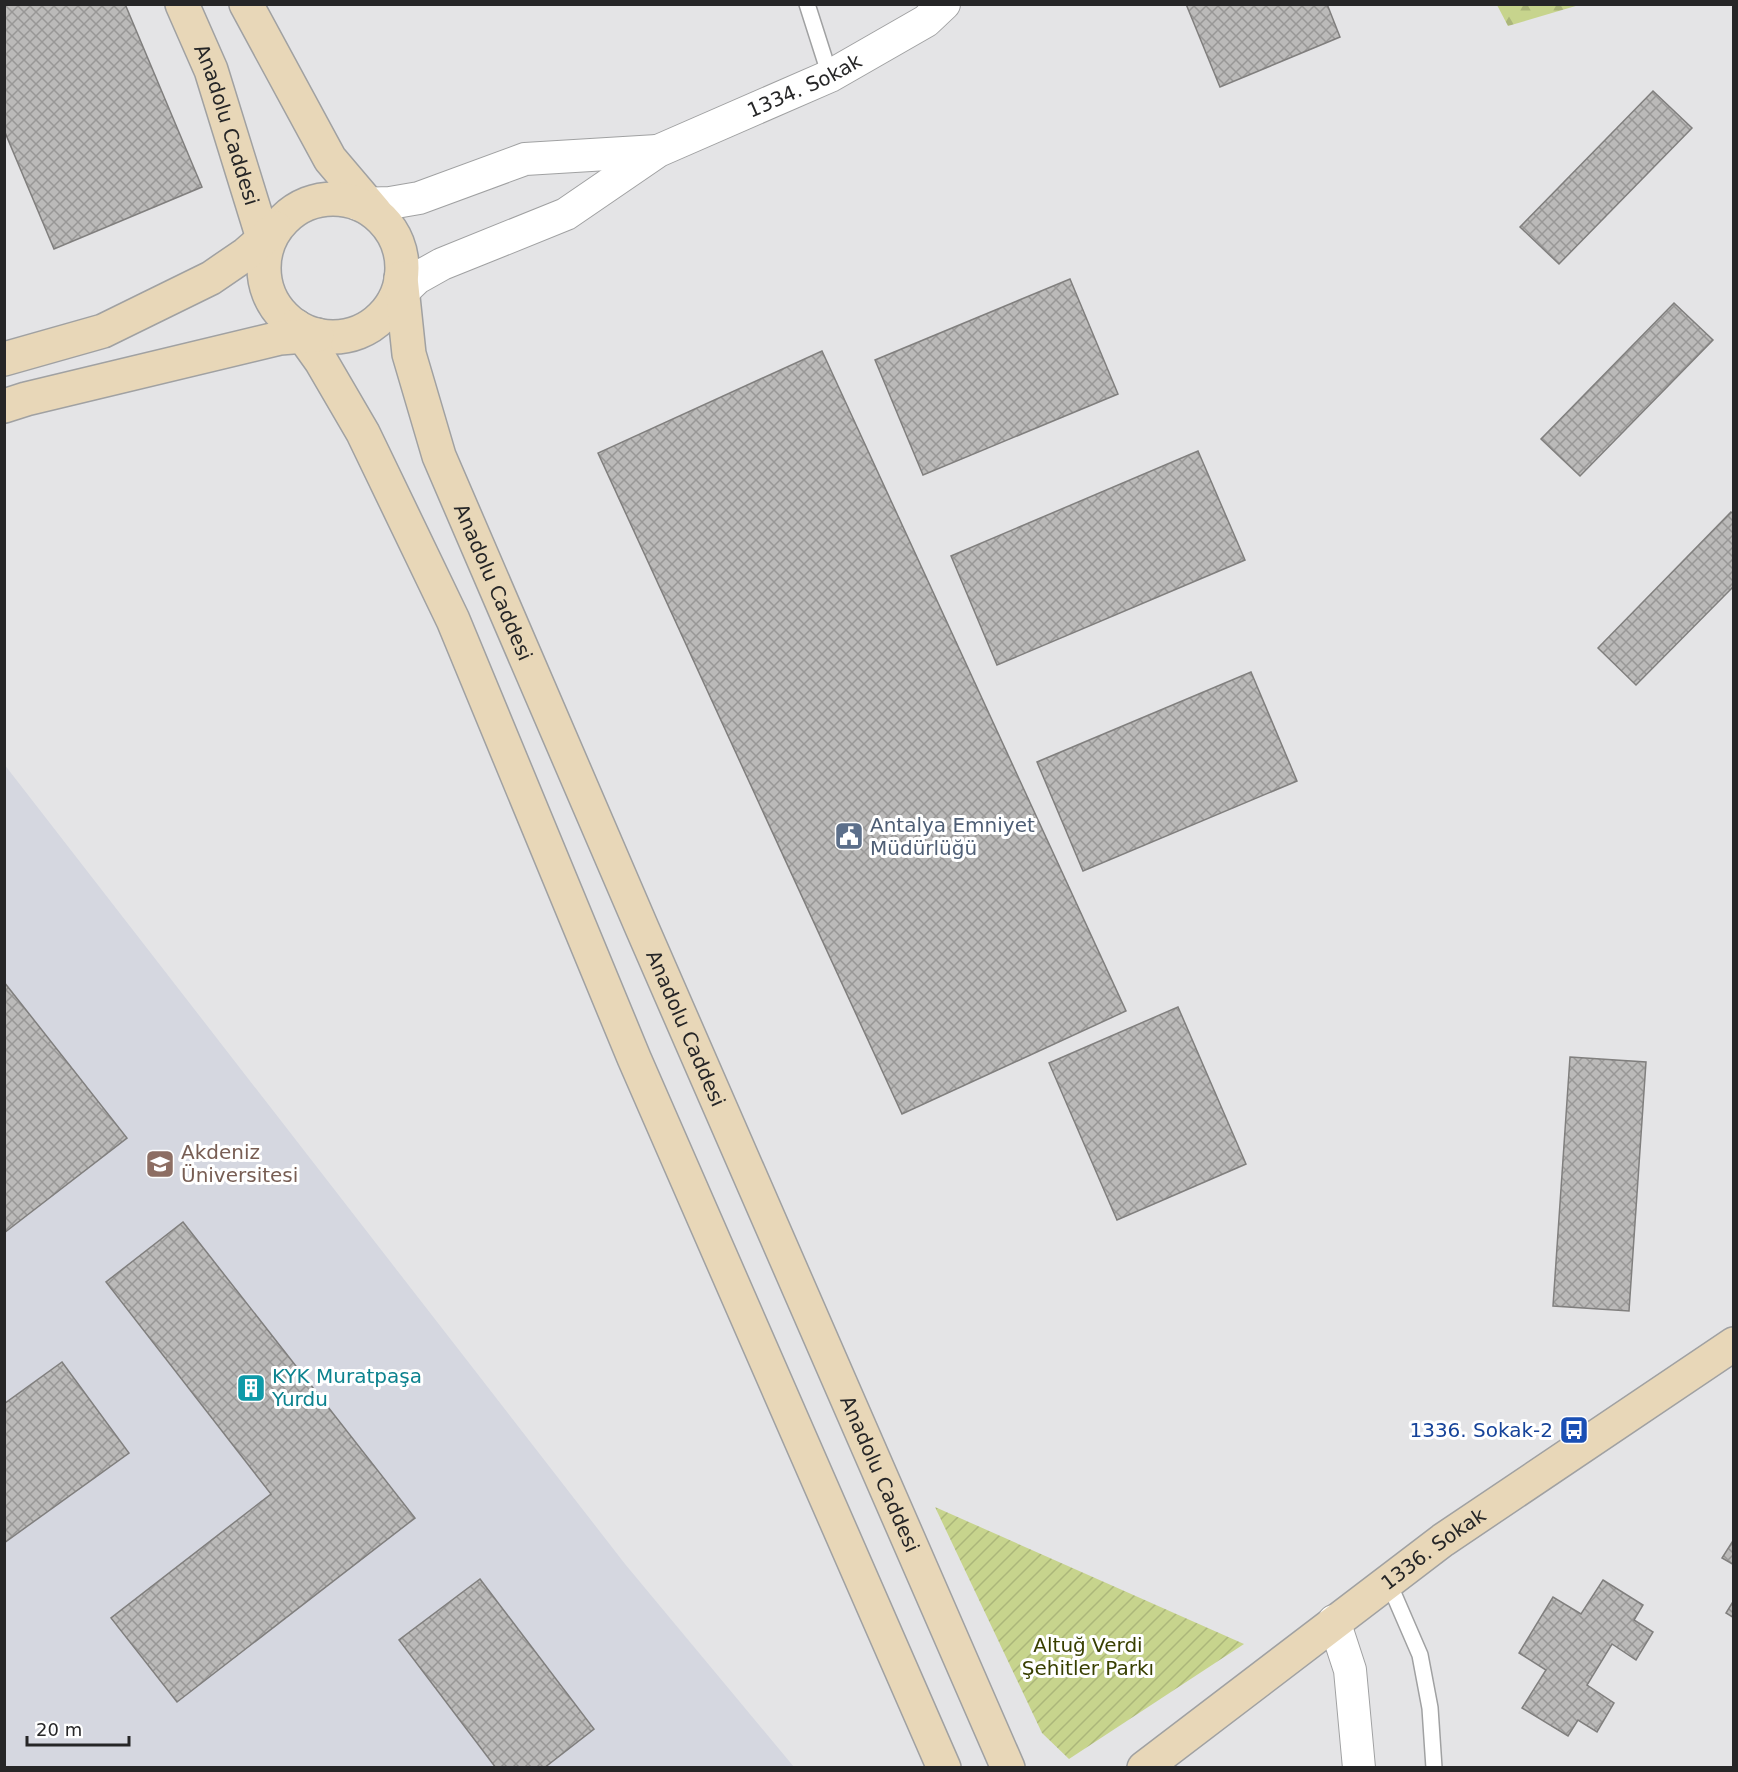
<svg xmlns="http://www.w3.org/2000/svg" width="1738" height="1772" viewBox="0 0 1738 1772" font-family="'DejaVu Sans',sans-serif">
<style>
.built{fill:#d5d7e0}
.forest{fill:url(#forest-firs)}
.garden{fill:url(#garden-furrows)}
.building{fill:url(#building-cross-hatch);stroke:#807f7e;stroke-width:1.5}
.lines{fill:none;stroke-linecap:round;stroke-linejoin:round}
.lane-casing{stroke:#a0a1a2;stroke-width:18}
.street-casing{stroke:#a0a1a2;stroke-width:34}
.secondary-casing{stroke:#a0a1a2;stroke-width:36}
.lane{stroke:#fff;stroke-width:15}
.street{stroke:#fff;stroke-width:32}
.secondary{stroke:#e8d7b8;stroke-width:33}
.labels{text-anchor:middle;stroke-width:6;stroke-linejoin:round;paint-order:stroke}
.street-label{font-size:20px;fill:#262627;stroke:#fff}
.service-label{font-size:20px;fill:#4e5e75;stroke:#fff;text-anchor:start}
.education-label{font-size:20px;fill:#785e54;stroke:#fff;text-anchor:start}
.culture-label{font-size:20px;fill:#0d838f;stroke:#fff;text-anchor:start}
.transit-label{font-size:20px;fill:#164399;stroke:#fff;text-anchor:end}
.park-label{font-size:20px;fill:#383f00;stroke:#fff}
</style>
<defs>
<pattern id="forest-firs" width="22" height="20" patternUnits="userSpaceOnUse" patternTransform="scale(1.5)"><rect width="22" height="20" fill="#c7d48d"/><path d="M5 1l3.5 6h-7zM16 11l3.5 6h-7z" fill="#abb67a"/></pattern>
<pattern id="garden-furrows" width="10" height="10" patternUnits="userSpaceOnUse" patternTransform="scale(1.5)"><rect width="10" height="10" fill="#c7d48d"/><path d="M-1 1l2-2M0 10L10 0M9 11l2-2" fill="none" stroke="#abb67a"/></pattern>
<pattern id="building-cross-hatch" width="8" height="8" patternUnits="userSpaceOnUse" patternTransform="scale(1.5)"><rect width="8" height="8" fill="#bbbab9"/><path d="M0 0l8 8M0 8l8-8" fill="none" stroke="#989796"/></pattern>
</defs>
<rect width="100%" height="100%" fill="#e4e4e6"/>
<!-- built -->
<path class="built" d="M4,764L625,1564L794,1767H5Z"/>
<!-- forest -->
<path class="forest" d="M1497,5H1579L1508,26Z"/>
<!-- garden -->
<path class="garden" d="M935,1507L1244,1644L1069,1759L1042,1733Z"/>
<!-- building -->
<path class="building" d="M4,4H125L202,187L54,249L4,130Z
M1186,4H1327L1340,37L1220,87Z
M1653,91L1692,128L1559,264L1520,227Z
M1070,279L1118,394L923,475L875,360Z
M1674,303L1713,340L1580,476L1541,439Z
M822,351L1126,1011L902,1114L598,453Z
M1198,451L1245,560L997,665L951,556Z
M1731,512L1734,514V586L1636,685L1598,648Z
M1251,672L1297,781L1083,871L1037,762Z
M4,982L127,1138L4,1233Z
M1178,1007L1246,1164L1117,1220L1049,1063Z
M1570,1057L1646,1062L1629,1311L1553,1306Z
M183,1222L415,1518L177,1702L111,1618L271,1494L106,1282Z
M62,1362L129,1453L4,1543V1404Z
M1734,1539V1565L1722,1558Z
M480,1579L594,1729L544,1768H496L399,1640Z
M1603,1580L1643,1605L1634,1620L1653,1632L1636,1660L1612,1644L1587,1685L1614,1703L1597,1732L1578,1720L1568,1736L1522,1708L1546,1670L1519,1653L1553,1597L1581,1614Z
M1734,1600V1618L1726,1613Z"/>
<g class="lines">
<!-- lane casing -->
<g class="lane-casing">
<path id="lane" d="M807,4L830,76
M1388,1581L1420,1655L1430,1708L1434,1768"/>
</g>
<!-- street casing -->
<g class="street-casing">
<g id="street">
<path d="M358,204L390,203L419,198L525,159L657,151"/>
<path id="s1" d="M394,300L417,278L442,264L566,214L658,151L830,76L926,21L944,4"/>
<path d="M1334,1621L1350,1670L1359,1768"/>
</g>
</g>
<!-- secondary casing -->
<g class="secondary-casing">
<g id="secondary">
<path id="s2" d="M182,4L211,70L266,248"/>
<path d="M246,4L330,159L375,212"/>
<circle cx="333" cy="268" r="69"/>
<path id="s3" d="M401,278L409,354L439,456L642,928L1008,1768"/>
<path d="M296,326L321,361L363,433L453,620L634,1058L944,1768"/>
<path d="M4,359L103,331L211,278L246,254L276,228"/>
<path d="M4,406L26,399L280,338L317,335"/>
<path id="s4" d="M1144,1768L1443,1540L1734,1344"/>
</g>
</g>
<!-- lane -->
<use href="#lane" class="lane"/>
<!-- street -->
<use href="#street" class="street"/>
<!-- secondary -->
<use href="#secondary" class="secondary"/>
</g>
<!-- icons -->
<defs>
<g id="civic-square" transform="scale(1.5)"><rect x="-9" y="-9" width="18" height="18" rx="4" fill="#5c6f8a" stroke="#fff"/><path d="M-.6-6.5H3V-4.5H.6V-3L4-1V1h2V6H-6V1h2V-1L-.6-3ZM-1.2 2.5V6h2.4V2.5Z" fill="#fff"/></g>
<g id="university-square" transform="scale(1.5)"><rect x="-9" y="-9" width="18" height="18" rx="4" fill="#8d6e63" stroke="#fff"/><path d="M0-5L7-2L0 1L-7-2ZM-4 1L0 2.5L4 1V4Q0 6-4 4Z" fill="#fff"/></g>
<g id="building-square" transform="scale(1.5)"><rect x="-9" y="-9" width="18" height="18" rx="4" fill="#0f9aa8" stroke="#fff"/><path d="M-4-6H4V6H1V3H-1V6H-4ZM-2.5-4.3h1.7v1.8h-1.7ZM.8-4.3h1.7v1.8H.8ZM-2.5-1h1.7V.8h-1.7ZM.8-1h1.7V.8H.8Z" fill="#fff"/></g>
<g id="bus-square" transform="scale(1.5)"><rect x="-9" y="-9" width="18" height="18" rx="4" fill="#1a4fb4" stroke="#fff"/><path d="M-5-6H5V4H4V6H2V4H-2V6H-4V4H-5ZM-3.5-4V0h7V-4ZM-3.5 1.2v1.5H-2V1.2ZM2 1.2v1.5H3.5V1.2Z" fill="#fff"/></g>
</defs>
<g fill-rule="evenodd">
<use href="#civic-square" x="849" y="836"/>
<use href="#university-square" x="160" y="1164"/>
<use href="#building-square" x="251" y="1388"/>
<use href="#bus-square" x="1574" y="1430"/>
</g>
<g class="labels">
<!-- street labels -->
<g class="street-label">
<text dy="7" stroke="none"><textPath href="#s1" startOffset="466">1334. Sokak</textPath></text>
<text dy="7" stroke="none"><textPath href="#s2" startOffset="129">Anadolu Caddesi</textPath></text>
<text dy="7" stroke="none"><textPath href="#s3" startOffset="320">Anadolu Caddesi</textPath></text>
<text dy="7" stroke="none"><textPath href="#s3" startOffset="806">Anadolu Caddesi</textPath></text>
<text dy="7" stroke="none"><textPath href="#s3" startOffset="1292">Anadolu Caddesi</textPath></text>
<text dy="7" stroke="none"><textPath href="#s4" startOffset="363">1336. Sokak</textPath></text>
</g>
<!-- service labels -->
<g class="service-label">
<text x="870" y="832">Antalya Emniyet<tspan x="870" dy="23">Müdürlüğü</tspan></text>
</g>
<!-- education labels -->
<g class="education-label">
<text x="181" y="1159">Akdeniz<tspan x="181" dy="23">Üniversitesi</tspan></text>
</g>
<!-- culture labels -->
<g class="culture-label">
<text x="272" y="1383">KYK Muratpaşa<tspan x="272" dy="23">Yurdu</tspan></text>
</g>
<!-- transit labels -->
<g class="transit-label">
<text x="1553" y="1437">1336. Sokak-2</text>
</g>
<!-- park labels -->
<g class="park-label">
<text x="1088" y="1652">Altuğ Verdi<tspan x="1088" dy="23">Şehitler Parkı</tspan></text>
</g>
</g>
<!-- border -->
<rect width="1738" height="1772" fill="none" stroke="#262627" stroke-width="12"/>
<!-- scale -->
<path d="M27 1736v9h102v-9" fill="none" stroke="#262627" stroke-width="3"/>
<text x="36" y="1736" font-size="18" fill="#262627" stroke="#ffffff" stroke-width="4.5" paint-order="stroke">20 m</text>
</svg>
